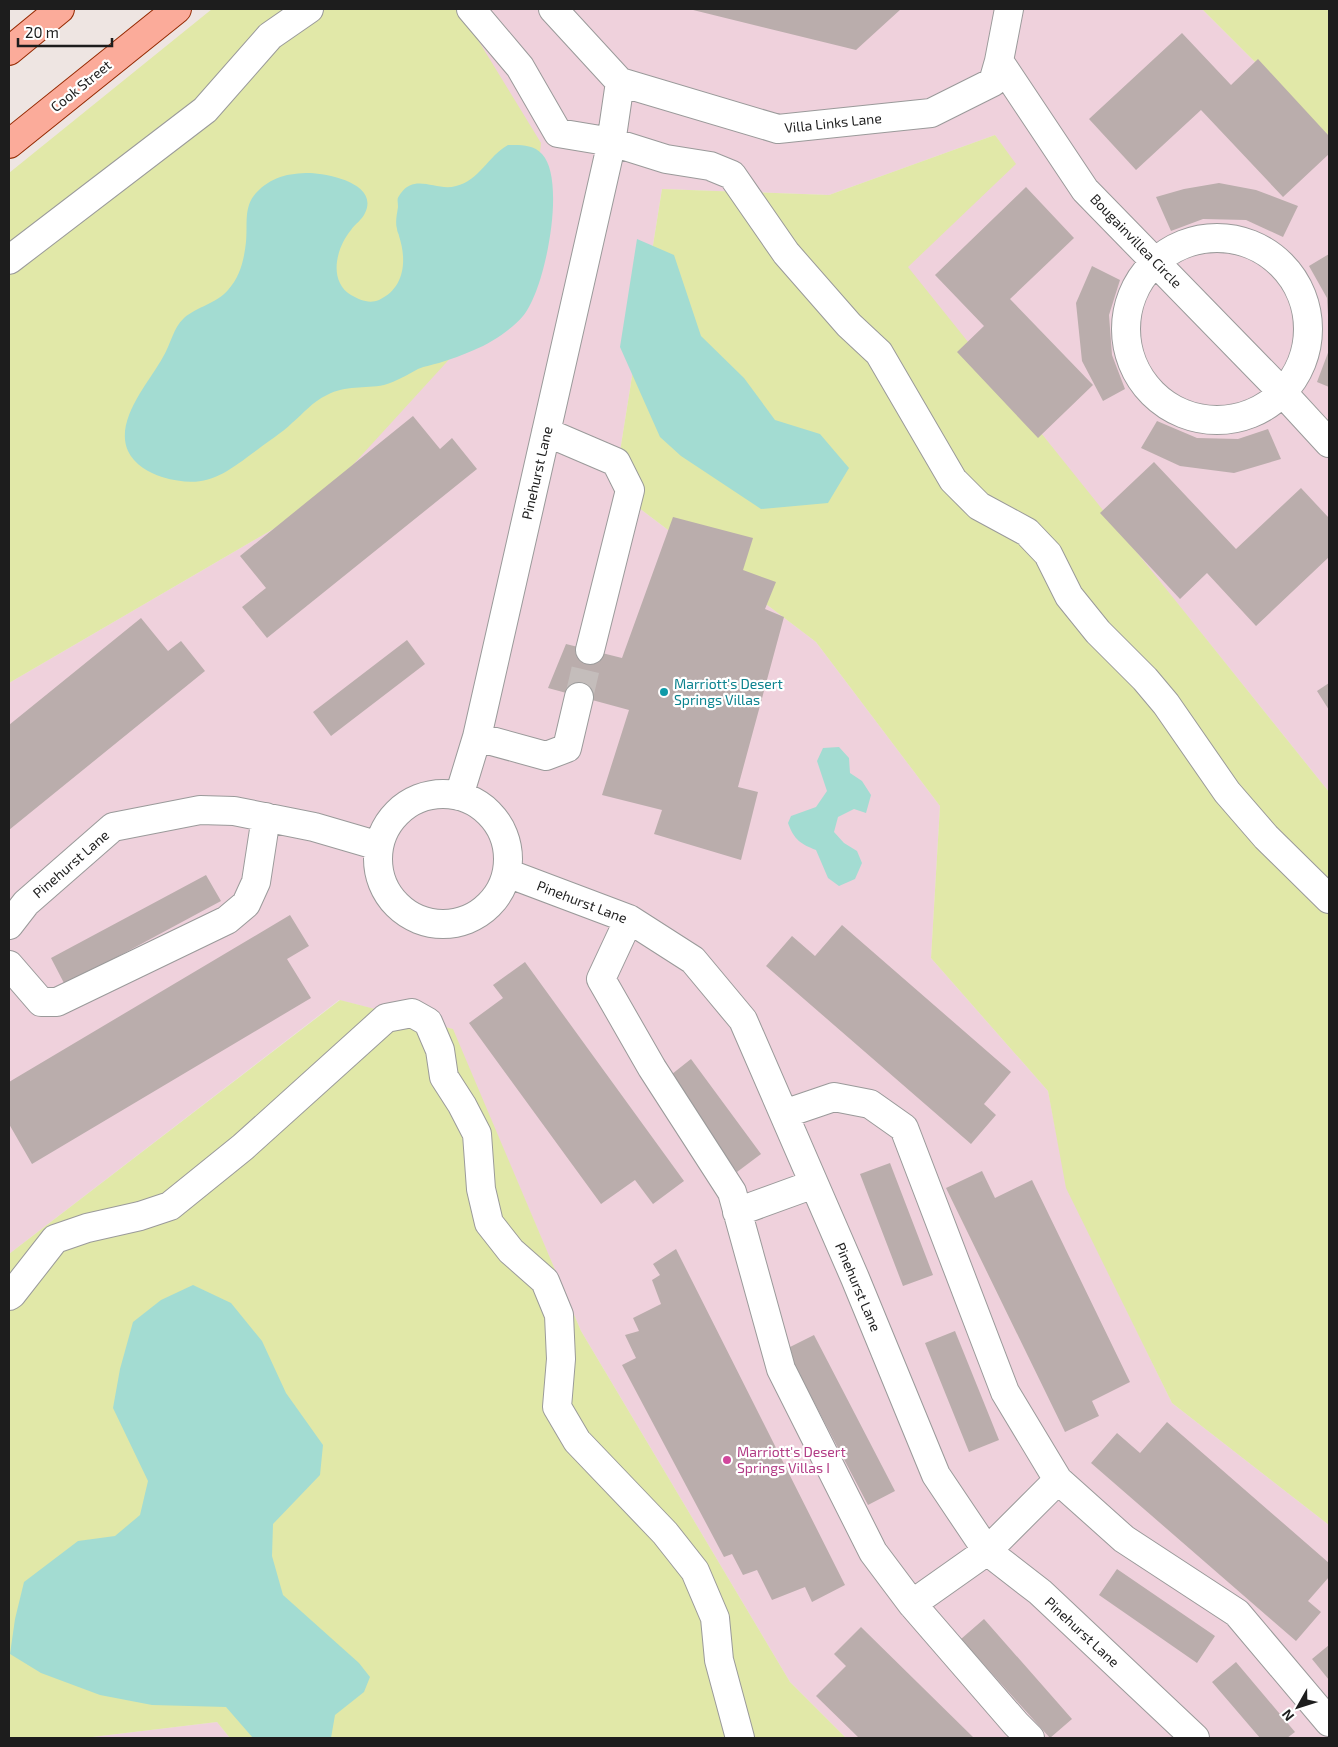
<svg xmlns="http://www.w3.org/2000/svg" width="1338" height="1747" viewBox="0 0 1338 1747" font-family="'Exo 2',sans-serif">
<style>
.commercial{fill:#efd1dc}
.grass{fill:#e1e8a8}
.water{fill:#a3dcd2}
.building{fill:#baadac}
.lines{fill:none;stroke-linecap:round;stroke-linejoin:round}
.minor-tunnel{stroke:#c4bdbb;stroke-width:28;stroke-dasharray:28 14;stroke-linecap:butt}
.minor-casing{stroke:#9a9a9a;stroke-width:30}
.major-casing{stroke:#942901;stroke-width:30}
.minor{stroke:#fff;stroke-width:28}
.major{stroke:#fbab9a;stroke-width:28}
.culture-dot{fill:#0f9aa8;stroke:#fff;stroke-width:2}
.hotel-dot{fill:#d1479c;stroke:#fff;stroke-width:2}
.labels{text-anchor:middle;stroke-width:4.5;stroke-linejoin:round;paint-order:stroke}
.street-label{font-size:14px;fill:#1d1d1d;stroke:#fff}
.culture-label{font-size:14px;fill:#0d838f;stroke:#fff;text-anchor:start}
.hotel-label{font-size:14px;fill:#b23c85;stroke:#fff;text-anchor:start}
</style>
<rect width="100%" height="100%" fill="#eee5e2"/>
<!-- commercial -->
<path class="commercial" d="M459,9H1202L1329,136V792L907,267L1015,164L995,135L829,195L662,189L614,489L816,642L940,806L931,958L1048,1091L1067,1188L1172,1403L1329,1525V1738H846L790,1682L581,1331L452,1029L339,1000L9,1254V683L318,503Z
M217,1722L230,1738H84Z"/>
<!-- grass -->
<path class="grass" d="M212,9H459L541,143L527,274L318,503L9,683V173Z
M1202,9H1329V136Z
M995,135L1016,164L908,267L1329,792V1525L1172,1403L1066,1188L1048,1091L931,958L940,806L816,642L614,489L662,189L829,195Z
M340,1000L453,1029L581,1331L790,1682L846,1738H230L217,1722L84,1738H9V1254Z"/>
<!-- water -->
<path class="water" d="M508,145C520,145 533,144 542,154C567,180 545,291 523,316C511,330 491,343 474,350C463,355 451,359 439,363C432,365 425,366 418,369C407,375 397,381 384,385C364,389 346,385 327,395C312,402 304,413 292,423C282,433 268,441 257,450C223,475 206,490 162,477C149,473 134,464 128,451C114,420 150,381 163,357C171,344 173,328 184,318C198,306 216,304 228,290C240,277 244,260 246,242C248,225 243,207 256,193C271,177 288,173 310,173C330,174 379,184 365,213C362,220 355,224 351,230C336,248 328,281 351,295C360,300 369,304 379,300C405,288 407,260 399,236C399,234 397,232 397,229C395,222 397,214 398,207C398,199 396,200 401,193C416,173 437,192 456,186C479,181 488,156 508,145Z
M637,239L674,255L701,336L744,378L775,420L820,434L849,468L828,503L761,509L681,456L660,437L620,347Z
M839,747L849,758L850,773L862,781L871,795L866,813L854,809L838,817L834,832L844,843L857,851L862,863L855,879L839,886L828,878L816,850C801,844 794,840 788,823L791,816L816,807L827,791L817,761L823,748Z
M193,1285L231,1303L262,1341L286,1393L323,1445L320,1475L273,1524L272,1556L283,1595L359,1663L370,1677L364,1692L335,1715L331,1738H253L226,1707L152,1705L100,1695L41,1673L10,1654L15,1619L24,1582L78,1541L115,1536L140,1515L148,1481L113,1408L120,1369L133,1322L161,1300Z"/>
<!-- building -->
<path class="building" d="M689,9H901L856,50Z
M1182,33L1231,85L1258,59L1329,136V154L1283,197L1201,110L1136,170L1089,119Z
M1219,183L1256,190L1298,206L1283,237L1246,220L1203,219L1171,231L1156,197L1184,189Z
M1026,187L1074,238L1010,299L1093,385L1038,438L957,352L984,326L935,275Z
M1329,254V315H1328L1327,298L1309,266Z
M1092,266L1120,280L1109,315L1112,355L1125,389L1103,401L1082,361L1076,303Z
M1329,350V387L1317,382Z
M413,416L440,449L452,438L477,469L267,638L242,607L266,588L240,556Z
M1157,421L1197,438L1238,439L1268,429L1281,459L1234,473L1180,466L1141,448Z
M1154,462L1236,549L1301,488L1329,518V557L1256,626L1207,573L1180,599L1100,513Z
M673,517L753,538L743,570L776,582L765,609L784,617L738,787L758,792L741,860L654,834L662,810L602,795L629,710L548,688L566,644L622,658Z
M141,618L168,651L181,641L205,671L9,830V725Z
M407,640L425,664L331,736L313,712Z
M1329,683V710L1317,691Z
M206,875L221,901L65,985L51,958Z
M290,915L309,946L287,959L311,998L32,1164L9,1124V1082Z
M842,925L1011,1072L984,1104L996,1115L971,1144L766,966L792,936L815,956Z
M525,962L684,1181L653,1204L635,1180L601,1204L469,1023L503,998L493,985Z
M691,1059L761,1154L737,1172L667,1078Z
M890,1163L933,1275L903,1286L860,1174Z
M982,1171L995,1198L1032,1180L1130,1382L1092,1401L1099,1416L1065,1432L946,1188Z
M676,1249L845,1585L812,1602L805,1587L772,1600L757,1570L743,1575L732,1554L724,1557L622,1365L636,1358L625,1335L639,1331L633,1318L661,1304L652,1280L660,1275L653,1264Z
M955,1331L999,1440L969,1452L925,1343Z
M814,1335L895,1491L868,1505L786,1349Z
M1167,1422L1329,1563V1577L1308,1601L1321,1612L1296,1641L1091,1463L1117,1433L1140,1453Z
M1117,1569L1215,1636L1197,1663L1099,1595Z
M984,1619L1072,1719L1050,1738L961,1639Z
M861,1627L974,1738H859L816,1696L846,1666L834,1654Z
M1329,1645V1680L1312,1659Z
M1236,1662L1295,1732L1287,1738H1260L1212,1682Z"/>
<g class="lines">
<!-- minor-tunnel -->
<path class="minor-tunnel" d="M579,697L590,650"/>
<!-- minor casing -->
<g class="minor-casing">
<path id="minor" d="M471,9L520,67L558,133L612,142L666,159L710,166L732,175L786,253L849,325L879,353L953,480L979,506L1027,532L1048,554L1069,596L1098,632L1145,679L1166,704L1227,792L1266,837L1329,899
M1009,9L999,61L1085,190L1283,393L1329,443
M620,82L778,129L931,113L993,82L999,61
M1126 329a91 91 0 1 1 182 0a91 91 0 1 1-182 0Z
M9,260L205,110L270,36L309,9
M546,432L616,462L630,490L590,650
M477,737L546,756L567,748L579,697
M378 859a65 65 0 1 1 130 0a65 65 0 1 1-130 0Z
M459,796L477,737L610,150L620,82L553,9
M507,873L629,919L693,960L743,1020L855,1278L936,1475L987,1551L1040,1592L1195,1738
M629,919L601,979L652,1068L732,1192L781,1369L873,1552L912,1604L1016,1724L1030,1738
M9,925L26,903L113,827L200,810L234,811L314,827L379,846
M9,965L41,1002H57L227,920L246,904L256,882L266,817
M784,1114L834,1097L870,1104L904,1128L1005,1392L1058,1480L1124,1539L1237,1613L1329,1722
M737,1212L814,1184
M9,1296L12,1294L55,1239L87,1228L140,1216L170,1206L243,1147L386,1018L412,1013L428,1022L440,1050L444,1077L462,1105L477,1134L481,1189L489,1223L511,1251L545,1281L559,1315L561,1359L557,1407L577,1441L665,1533L695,1571L715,1618L719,1660L740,1738
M912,1604L987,1551L1058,1480"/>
</g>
<!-- major casing -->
<g class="major-casing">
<path id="major" d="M9,51L60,9
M9,144L177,9"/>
</g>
<!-- minor -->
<use href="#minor" class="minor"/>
<!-- major -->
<use href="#major" class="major"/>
</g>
<!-- markers -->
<circle class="culture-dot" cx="664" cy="692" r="5"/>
<circle class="hotel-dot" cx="727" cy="1460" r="5"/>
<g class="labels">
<!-- street labels -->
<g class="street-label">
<text transform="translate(81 86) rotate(-39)" y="5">Cook Street</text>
<text transform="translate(833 123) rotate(-6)" y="5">Villa Links Lane</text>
<text transform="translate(1136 241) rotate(46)" y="5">Bougainvillea Circle</text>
<text transform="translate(537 473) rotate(-77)" y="5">Pinehurst Lane</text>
<text transform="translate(71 864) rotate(-41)" y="5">Pinehurst Lane</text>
<text transform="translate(582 902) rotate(21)" y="5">Pinehurst Lane</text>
<text transform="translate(858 1287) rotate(67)" y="5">Pinehurst Lane</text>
<text transform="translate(1082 1632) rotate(43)" y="5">Pinehurst Lane</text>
</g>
<!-- culture labels -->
<g class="culture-label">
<text x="674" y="689">Marriott's Desert<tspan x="674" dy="16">Springs Villas</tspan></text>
</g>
<!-- hotel labels -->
<g class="hotel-label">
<text x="737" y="1457">Marriott's Desert<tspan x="737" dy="16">Springs Villas I</tspan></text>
</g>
</g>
<!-- border -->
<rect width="1338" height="1747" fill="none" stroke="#1d1d1d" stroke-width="20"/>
<!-- north arrow -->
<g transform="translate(1298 1707) rotate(231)" stroke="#ffffff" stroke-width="4" paint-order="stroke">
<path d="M0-4L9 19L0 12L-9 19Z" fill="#1d1d1d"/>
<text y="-8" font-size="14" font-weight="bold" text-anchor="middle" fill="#1d1d1d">N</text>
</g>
<!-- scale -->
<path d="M18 38v8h94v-8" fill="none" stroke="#1d1d1d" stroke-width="2.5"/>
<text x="25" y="38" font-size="15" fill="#1d1d1d" stroke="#ffffff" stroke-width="4" paint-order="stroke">20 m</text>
</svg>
